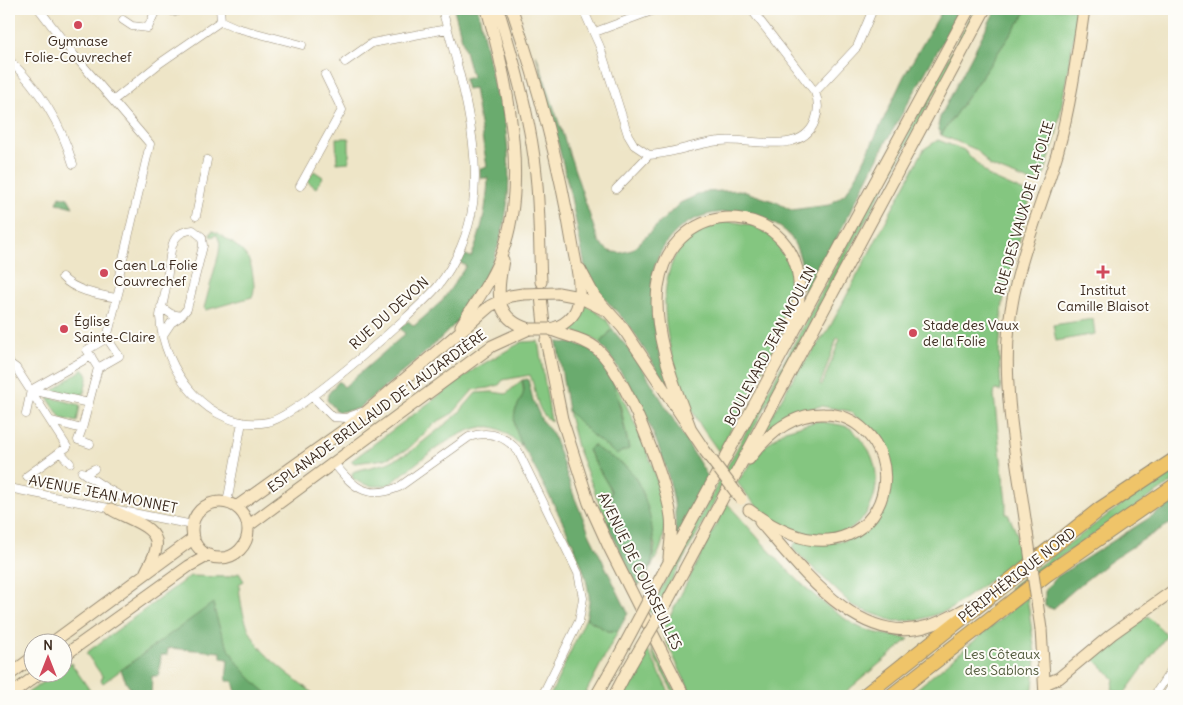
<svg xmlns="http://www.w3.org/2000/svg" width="1183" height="705" viewBox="0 0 1183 705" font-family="Delius,sans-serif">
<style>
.green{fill:#84c680;stroke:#60784f;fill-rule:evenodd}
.forest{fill:#6bab6e;stroke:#536a46}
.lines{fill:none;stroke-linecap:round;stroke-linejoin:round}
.street-casing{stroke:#948872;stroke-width:9}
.secondary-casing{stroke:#948872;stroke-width:13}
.highway-casing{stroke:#948872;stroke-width:16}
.street{stroke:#fff;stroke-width:8}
.secondary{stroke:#f9e7c3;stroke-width:11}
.highway{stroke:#efc469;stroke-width:14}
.secondary-bridge-casing{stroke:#948872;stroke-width:13;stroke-linecap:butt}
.secondary-bridge{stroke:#f9e7c3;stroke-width:11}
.poi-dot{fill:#d1495b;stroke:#fdfcf7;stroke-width:2}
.labels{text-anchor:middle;stroke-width:4;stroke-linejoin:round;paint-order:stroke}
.poi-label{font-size:14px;fill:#3b2a1e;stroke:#fdfcf7;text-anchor:start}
.street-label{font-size:14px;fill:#3b2a1e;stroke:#fdfcf7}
.park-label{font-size:14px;fill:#51593b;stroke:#fdfcf7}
</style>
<rect width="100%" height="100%" fill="#fdfcf7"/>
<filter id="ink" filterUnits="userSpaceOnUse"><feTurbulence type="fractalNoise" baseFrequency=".02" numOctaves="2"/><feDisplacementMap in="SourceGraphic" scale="10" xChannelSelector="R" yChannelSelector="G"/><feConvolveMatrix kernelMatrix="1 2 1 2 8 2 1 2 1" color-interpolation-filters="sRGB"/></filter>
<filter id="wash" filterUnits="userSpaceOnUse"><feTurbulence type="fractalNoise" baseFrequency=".0096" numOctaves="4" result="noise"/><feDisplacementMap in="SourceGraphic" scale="20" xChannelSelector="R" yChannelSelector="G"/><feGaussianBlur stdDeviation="1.12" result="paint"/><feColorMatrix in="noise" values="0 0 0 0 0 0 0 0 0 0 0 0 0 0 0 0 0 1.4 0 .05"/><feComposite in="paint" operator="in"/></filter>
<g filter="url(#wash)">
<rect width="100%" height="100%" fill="#eee5c7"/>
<!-- green -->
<path class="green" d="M975,9H980L677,571L656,608L651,613L649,611Z
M1028,9H1079L1056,136L1044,175L1034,183L990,166L977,150L941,135Z
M336,138H349V162L337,163Z
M938,140L964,150L990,177L1031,195L1003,302L999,353L1001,391L995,390L994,396L1006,502V514H1008L1017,534L1019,559L949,610L919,620L894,621L854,607L792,548L797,541H843L871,526L885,507L892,472L882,438L849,411L821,406L796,412L763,432L792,380L830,327L924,149ZM837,338L840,339L822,385H820Z
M314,171L323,177L316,188L307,181Z
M728,221L752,225L775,238L789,260L794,289L791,307L779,339L719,452C712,442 705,433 699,423C673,378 648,294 680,248C687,238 697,228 709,224C715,222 722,222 728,221Z
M212,231L218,233C237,247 251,252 253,277C254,284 255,290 252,297L206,310L204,308L219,253L220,243L217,235L211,237L210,235Z
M585,304L606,319L612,329L600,344L592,338L567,329L577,319Z
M1093,319L1095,334L1056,341L1053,325Z
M538,341L551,421C535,412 537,391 530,375L503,380L499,385L489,388L473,390L453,413L435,423L407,450L385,459L355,463L351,461L476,368L522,342Z
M606,367C628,407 669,485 664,532C663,545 658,555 651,567L655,546L650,526L627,467L604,455L594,446L588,451L611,490L609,528L577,447L568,411L592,435L629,449L621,408Z
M83,369L88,375L83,397L56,392L54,390Z
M522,380L524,394L515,411L521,446C514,439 506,432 496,428C466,418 414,466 390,484C376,488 366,486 353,479L352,473L355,471L387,463L410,452L457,415L476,393L492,392L506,394Z
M49,397L80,405L77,422L61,418L49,400Z
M818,421C827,423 839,424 848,427C853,429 858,436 861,440C888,468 878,522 839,534C834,536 826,534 820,534C783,535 758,511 737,482L763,448L785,430Z
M1174,466V481L1011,590L1009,588Z
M727,503C765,545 807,598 857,626C871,634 893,635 909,639L841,696H692L662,632Z
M239,573L244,581L239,584C243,649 272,659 316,696C305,696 279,699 270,696C238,681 219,635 213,604L103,683L101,680L103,677L86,653L190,576L227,577Z
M1027,597L1036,660L1032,696H908Z
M1148,616L1167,635L1124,694L1112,690L1114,679L1093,658L1102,650L1106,652L1126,638L1124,633Z
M586,618L607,631H618L584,696H550Z
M650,644L678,696H675L654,656Z
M648,650L671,696H621Z
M71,663L91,692L86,696H23L57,673L62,672L63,668Z"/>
<!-- forest -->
<path class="forest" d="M454,9H478L496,96H501C513,171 516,232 473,298C467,307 461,319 453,326C424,356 390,382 358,409L338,412L327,400L328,394L339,381L344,387L405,334L400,328L408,321L414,326L442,301L466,266L459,262L463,254L471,257C482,232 487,205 488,178H480V168L487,167L474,88L467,89L464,79L472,77Z
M943,9H961L885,144L805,300C804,277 803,254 789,235C783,227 769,221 759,218C714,202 668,220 654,269C646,298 664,356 670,386L666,384L629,325L593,286L586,271L569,188L536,54L599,243L609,251L620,253L632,250L680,203L704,192L740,190L776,202L791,210L829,205L846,193L858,173L904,76Z
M996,9H1028L941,135L938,126L940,117Z
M60,196L68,198L73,207L57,203Z
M612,329L637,359L708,477L675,542C675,529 676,515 674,503C666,451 634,384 600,344Z
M557,342C572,343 584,344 597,354C614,367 624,427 629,449L616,454L592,435L568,411Z
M528,379L533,400L542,421L553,434L574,496L590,535L628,613L618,631H607L586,618C587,611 590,603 589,595C585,557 547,493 529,457C521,446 510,423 516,409C521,398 527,392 522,380Z
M593,445C604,455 616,458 626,467C649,485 668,569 637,586L609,528L611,490L588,450Z
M1174,502L1173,522C1129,547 1089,574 1053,609L1045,606V591L1055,578Z
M213,603C221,643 239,672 271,696H237L233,681H226L228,659L221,658V652L168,648L167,655H161L159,676H152L151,696H136L127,684L121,670Z"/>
</g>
<g filter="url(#ink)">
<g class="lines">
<!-- street casing -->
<g class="street-casing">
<path id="street" d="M39,9L74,55L150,144L118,280L120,286L107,338L87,350L98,368L82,429L52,421
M167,9L175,12L182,9
M220,9L221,21
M583,9L600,47L628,135L634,145L649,155C673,154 696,143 720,141C749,137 802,157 815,121C819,111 819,102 815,92L857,47L873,9
M751,9L815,92
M123,20L132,26L148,28L154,14L161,9
M221,21L237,28L302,45
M595,32L657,9
M9,60C40,89 61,124 73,164
M345,62L372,43L447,29
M114,100L160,63L221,21
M300,186L342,110L325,75
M616,189L649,155
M196,216L207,160
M62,277C74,291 100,295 117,298
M161,307L171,314L181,316L187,309L203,246L202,237L193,230C176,231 172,241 170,256C168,270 167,285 164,298C163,305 160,311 160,317C163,370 209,433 268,422C298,416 415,313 438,286C456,263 469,233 473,204C482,146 458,65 442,9
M163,335L171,323L181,316
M9,363L16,368L67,447L27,476
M98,368L119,356L107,338
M31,390L91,356
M31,390L89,403
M312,396L333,417L346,418L362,412
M26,414L31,390
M82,429L78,440L90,444
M60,452L70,463
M333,462C352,486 366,501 399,487L469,437C488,430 504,435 518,451L578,573L583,598L579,621L542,696
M82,472L92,479
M85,474L94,469
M94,480L106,488
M9,488L193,525
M108,489L129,501
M227,503L242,422
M1154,696L1174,666
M1166,696L1174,683"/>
</g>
<!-- secondary casing -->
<g class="secondary-casing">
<path id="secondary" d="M498,9C513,57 527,106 534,157C540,198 539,240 541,282
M512,9C538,85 559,162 572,242C575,261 582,283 578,303C576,316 563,327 549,329
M503,260C498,290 492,318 529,329
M580,269L595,297L623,328L705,451
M558,293L579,297L603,309
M541,296L544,325
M461,326C475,302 493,279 502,253C529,182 507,79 487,9
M549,329C565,336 585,338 598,350C626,375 666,479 671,517C673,530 670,545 669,558
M546,340L562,419L589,503L609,547L684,696
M690,427C674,384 652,334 658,287C672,188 806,199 799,297C798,308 794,319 790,330
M749,459C767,435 792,413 824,414C839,414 854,420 865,431C897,461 889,517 848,535C814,550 776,530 749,510
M192 530a28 28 0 1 1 56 0a28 28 0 1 1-56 0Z
M236,507L351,425L490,306L510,296L523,294
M111,509C125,519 161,526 156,548C155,557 148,566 145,574
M760,522C800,567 858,648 928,626C944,622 958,612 973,605
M248,526L492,346L529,329
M1027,533C1018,465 1002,394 1009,325C1015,266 1040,211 1057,154C1070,107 1077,57 1084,9
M650,597L969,9
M667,602L985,9
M1041,629L1045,696
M53,642L194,538
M62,657L189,566L209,555
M9,675L32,658
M1045,684L1059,678L1112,634L1174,590
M9,696L41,672
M596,696L616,661
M614,696L627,671"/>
</g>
<!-- highway casing -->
<g class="highway-casing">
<path id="highway" d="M864,696L1100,509L1174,460
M891,696L1046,575L1174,486"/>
</g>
<!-- street -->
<use href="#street" class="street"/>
<!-- secondary -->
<use href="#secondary" class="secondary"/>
<!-- highway -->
<use href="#highway" class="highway"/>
<!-- secondary-bridge casing -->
<g class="secondary-bridge-casing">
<path id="secondary-bridge" d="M523,294L558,293
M529,329H549
M705,451L741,499
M1027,533L1041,629
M616,661L650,597
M627,671L667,602"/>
</g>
<!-- secondary-bridge -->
<use href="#secondary-bridge" class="secondary-bridge"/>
</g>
</g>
<!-- markers -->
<g class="poi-dot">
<circle cx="78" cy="25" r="5"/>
<path d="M1100.5 264.5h5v5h5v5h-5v5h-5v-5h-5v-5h5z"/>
<circle cx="104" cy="273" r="5"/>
<circle cx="64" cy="329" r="5"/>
<circle cx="913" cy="333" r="5"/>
</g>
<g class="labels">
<!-- poi labels -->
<g class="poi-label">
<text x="78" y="46" text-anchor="middle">Gymnase<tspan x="78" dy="16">Folie-Couvrechef</tspan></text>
<text x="114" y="270">Caen La Folie<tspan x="114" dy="16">Couvrechef</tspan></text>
<text x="1103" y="295" text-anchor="middle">Institut<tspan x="1103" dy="16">Camille Blaisot</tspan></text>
<text x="74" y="326">Église<tspan x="74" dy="16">Sainte-Claire</tspan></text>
<text x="923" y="330">Stade des Vaux<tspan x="923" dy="16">de la Folie</tspan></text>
</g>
<!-- street labels -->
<g class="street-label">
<text transform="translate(1024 208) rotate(-74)" y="5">RUE DES VAUX DE LA FOLIE</text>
<text transform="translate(389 313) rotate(-42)" y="5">RUE DU DEVON</text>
<text transform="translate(770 346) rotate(-62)" y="5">BOULEVARD JEAN MOULIN</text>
<text transform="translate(377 411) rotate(-36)" y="5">ESPLANADE BRILLAUD DE LAUJARDIÈRE</text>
<text transform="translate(103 494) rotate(11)" y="5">AVENUE JEAN MONNET</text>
<text transform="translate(640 571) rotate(64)" y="5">AVENUE DE COURSEULLES</text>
<text transform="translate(1017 575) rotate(-38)" y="5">PÉRIPHÉRIQUE NORD</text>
</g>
<!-- park labels -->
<g class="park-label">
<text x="1002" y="659">Les Côteaux<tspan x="1002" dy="16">des Sablons</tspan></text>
</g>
</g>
<!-- margin -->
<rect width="1183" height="705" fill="none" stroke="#fdfcf7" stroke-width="30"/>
<!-- north arrow -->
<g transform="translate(48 658)"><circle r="24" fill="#fdfcf7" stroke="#afa8a0"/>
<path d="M0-4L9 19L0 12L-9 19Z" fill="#d1495b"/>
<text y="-8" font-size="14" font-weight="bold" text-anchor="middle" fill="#3b2a1e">N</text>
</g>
</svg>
